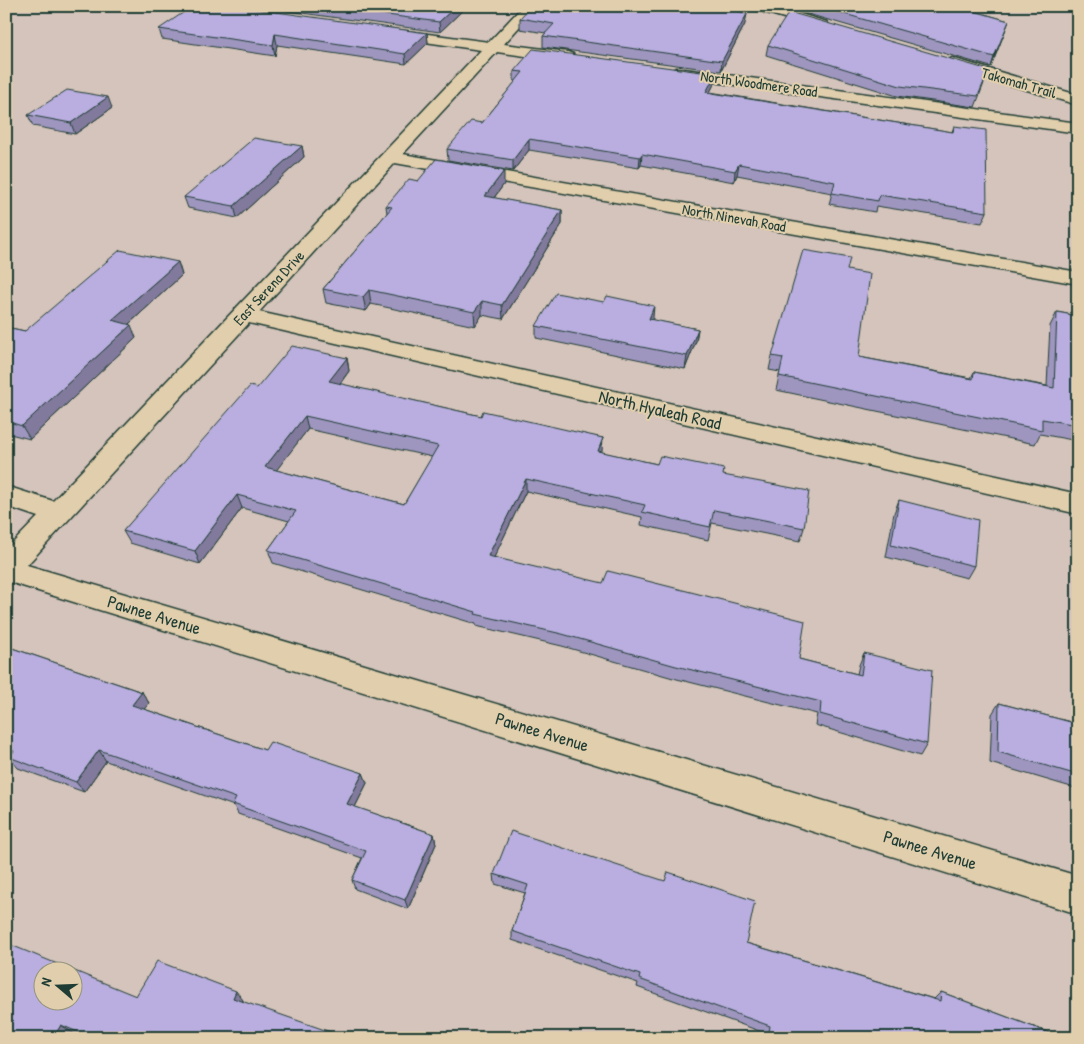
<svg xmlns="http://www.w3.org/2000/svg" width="1084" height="1044" viewBox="0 0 1084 1044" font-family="'Patrick Hand',sans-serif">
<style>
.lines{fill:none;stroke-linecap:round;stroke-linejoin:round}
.minor-casing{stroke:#1f3d34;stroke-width:3}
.minor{fill:#e1ceac;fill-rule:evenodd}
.wall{fill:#9f96c0;stroke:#1f3d34;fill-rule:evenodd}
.shaded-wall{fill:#827a9c;stroke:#1f3d34}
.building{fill:#b9aedf;stroke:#1f3d34;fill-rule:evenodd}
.labels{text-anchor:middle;stroke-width:4;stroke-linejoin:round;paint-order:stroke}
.far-street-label{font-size:15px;fill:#1f3d34;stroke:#e1ceac}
.street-label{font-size:18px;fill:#1f3d34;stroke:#e1ceac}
</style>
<rect width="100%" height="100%" fill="#d5c4bb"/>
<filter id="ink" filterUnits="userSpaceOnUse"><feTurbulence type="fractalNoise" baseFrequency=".02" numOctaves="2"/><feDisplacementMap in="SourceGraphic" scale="10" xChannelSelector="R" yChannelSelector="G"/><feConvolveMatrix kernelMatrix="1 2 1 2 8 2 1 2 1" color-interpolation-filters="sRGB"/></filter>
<g filter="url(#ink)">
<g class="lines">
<!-- minor casing -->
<g class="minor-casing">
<path id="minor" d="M523,6H538L504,44L568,52L573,54L576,57L573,60L568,62L497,52L403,154L1078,272V284L395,163L259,312L1078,494V514L249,323L27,565L1078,876V914L6,581V550L38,517L6,506V486L53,501L481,50L390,37L385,36L383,33L385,30L390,29L489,42Z
M751,6H774L827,22L829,25L822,29L753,9Z
M952,58L1078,95V105L946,66L944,63Z
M677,68L1078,123V133L671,76L669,73L671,70Z"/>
</g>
<!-- minor -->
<use href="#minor" class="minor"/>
</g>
<!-- wall -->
<path class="wall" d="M251,6H467L440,32Z
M794,6H964V8L1009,21L991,67L794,10Z
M520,18L745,24L721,71L543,47V36L546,33L520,29Z
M159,29L427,33L428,43L406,64L277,45L275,56L162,39Z
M768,45L989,70L975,107L897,96L766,55Z
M514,71L714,84L710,92L952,132L954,126L987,212L982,223L876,206L875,212L829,204L832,193L737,175L734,182L641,165L639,168L529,150L513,171L448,160L447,149L482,123L516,81H514Z
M112,108L75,134L33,126L28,115Z
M302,146L304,157L237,218L188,208L184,197Z
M418,181L504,184L494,198L562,210V224L503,319L482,315L475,326L371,304L366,311L326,303L323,289L387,213L386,206Z
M178,262L182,275L129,324L136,338L30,439L6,433V327L25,331Z
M847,270L859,357L971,378L974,372L1047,386L1050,326L1057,312L1078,316V441L1040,434L1035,444L776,390L780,372L769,370L772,356Z
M653,318L652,320L698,329L696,341L685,369L536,338V326Z
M347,358L349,371L340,384L481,416L603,438L601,452L657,464L723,475L804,528L800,541L712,523L708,540L641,525L642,517L526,491L494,557L799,659L857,674L859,665L864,653L927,744L920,756L815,725L817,714L673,678L562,646L476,626V624L273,563L268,550L289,521L242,508L200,564L130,543L123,531L257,388ZM308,429L432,457L404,504L276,470Z
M899,500L974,566L967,578L886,557L894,513Z
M6,646L142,692L149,703L144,709L265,750L363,773L367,783L355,807L434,834L436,844L408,909L355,889L352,880L362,858L238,814L234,806L106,761L84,792L18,768L9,757L6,756Z
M999,703L1078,724V789L990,763L992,714Z
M494,874L746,943L934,999L941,992L1063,1038H764L765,1033L637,987L638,983L512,940V931L525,893L495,884Z
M136,996L243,1000V1002L342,1038H84L73,1033L6,1038Z"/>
<!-- shaded-wall -->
<path class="shaded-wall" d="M456,6H467L440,32L439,22Z
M747,14L745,24L721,71L722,61Z
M1009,21L1005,31L991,67L994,57Z
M427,33L428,43L406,64L405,54Z
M275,34L277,45L275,56L273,45Z
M716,74L714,84L705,102L706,92Z
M108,97L112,108L75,134L71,123Z
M529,139V150L513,171V160Z
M302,146L304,157L237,218L234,206Z
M642,154L641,165L639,168L640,157Z
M739,164L737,175L734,182L735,171Z
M504,171V184L485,210V196Z
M562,210V224L503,319L502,305Z
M178,262L182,275L118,334L112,320Z
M369,290L371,304L366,311L363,297Z
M482,301V315L475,326L474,312Z
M654,306L653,318L647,331L649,319Z
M131,325L136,338L30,439L22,426Z
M698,329L696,341L685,369L687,356Z
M347,358L349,371L332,394L329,381Z
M305,416L308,429L269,480L265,467Z
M603,438L602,451L597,464L598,451Z
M526,479V491L489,568L488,556Z
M237,495L242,508L200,564L195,551Z
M142,692L149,703L139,716L132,705Z
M99,750L106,761L84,792L76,782Z
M363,773L367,783L351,815L347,804Z
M434,834L436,844L408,909L405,900Z
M236,991L243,1000L240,1007L233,998Z
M61,1025L73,1033L70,1038H53Z"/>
<!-- building -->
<path class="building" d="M193,6H233L427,33L405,54L275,34L273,45L159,29Z
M321,6H456L439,22Z
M531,6H722L747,14L722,61L543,36L554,24L520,18Z
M817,6H961L960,7L1009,21L994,57Z
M789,12L989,70L978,96L900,86L768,45Z
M533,49L716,74L706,92L953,132L954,126L986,130L987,212L879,195L878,201L832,193L835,182L739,164L735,171L642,154L640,157L529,139L513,160L447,149L471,121L482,123L523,72L514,71Z
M67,90L108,97L71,123L28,115Z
M254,138L302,146L234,206L184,197Z
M436,159L504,171L485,196L562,210L502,305L482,301L474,312L369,290L363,297L323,289L392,207L386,206L409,179L418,181Z
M120,250L178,262L112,320L131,325L22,426L6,421V327L25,331Z
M803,250L850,258L847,270L870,274L859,357L973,379L974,372L1054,388L1057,312L1078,316V425L1042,419V430L779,376L783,358L772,356Z
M556,293L604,302L607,296L654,306L649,319L698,329L687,356L536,326Z
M292,346L347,358L329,381L481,416L483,411L603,438L598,451L657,464L660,456L724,469L723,475L809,491L804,528L714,510L710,527L642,512L645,505L526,479L488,556L603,583L608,571L805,621L799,659L861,675L864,653L932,670L927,744L820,714L821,702L676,666L562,634L475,614L476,612L268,550L296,511L237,495L195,551L123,531L250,386L257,388ZM305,416L438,446L404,504L265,467Z
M899,500L978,520L974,566L891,545Z
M6,646L142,692L132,705L265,750L270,742L363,773L347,804L434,834L405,900L352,880L366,851L233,804L236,798L99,750L76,782L9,757L14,751L6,748Z
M999,703L1078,724V775L998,752Z
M511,831L665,881L668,872L755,901L746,943L940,1001L941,992L1063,1038H768L770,1026L639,979L640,975L512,931L528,885L494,874Z
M6,943L136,996L157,961L236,991L233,998L342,1036L341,1038H92L61,1025L53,1038H6ZM42,972H72V1002H42Z"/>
</g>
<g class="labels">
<!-- far-street labels -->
<g class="far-street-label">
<text transform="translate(1019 83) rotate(16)" y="5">Takomah Trail</text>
<text transform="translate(759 84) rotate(8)" y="5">North Woodmere Road</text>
<text transform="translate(734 218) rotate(10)" y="5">North Ninevah Road</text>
<text transform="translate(269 288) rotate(-47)" y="5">East Serena Drive</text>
</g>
<!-- street labels -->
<g class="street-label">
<text transform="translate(660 410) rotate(13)" y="6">North Hyaleah Road</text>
<text transform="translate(154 615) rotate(17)" y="6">Pawnee Avenue</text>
<text transform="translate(542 732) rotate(17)" y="6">Pawnee Avenue</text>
<text transform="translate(930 850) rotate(17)" y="6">Pawnee Avenue</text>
</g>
</g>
<!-- margin -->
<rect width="1084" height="1044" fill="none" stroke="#e1ceac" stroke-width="25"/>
<rect x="12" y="12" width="1059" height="1019" fill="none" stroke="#1f3d34" stroke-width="2" filter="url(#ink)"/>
<!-- north arrow -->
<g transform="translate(58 986) rotate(289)"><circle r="24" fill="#e1ceac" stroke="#93947c"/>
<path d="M0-4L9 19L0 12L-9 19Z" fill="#1f3d34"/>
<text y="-8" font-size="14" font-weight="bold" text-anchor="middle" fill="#1f3d34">N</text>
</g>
</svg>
